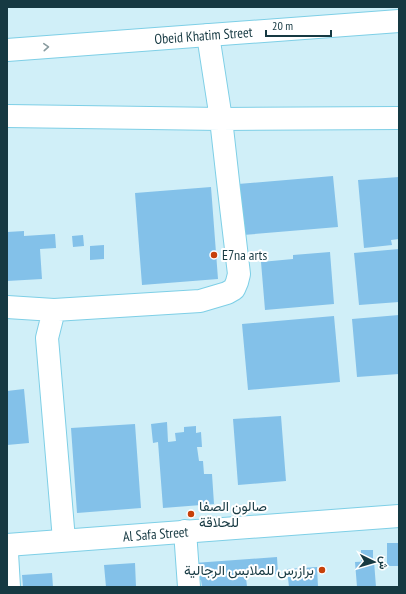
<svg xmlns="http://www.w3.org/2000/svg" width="406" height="594" viewBox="0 0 406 594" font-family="'PT Sans Narrow',Vazirmatn,sans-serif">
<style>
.building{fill:#83c1e9}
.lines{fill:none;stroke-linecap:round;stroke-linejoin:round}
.minor-casing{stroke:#7ecfe6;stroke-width:24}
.tertiary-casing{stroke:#7ecfe6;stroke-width:24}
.primary-casing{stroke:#7ecfe6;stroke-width:24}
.minor{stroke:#fff;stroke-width:22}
.tertiary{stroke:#fff;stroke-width:22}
.primary{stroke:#fff;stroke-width:22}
.oneway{stroke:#8a9ca0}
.poi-dot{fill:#c74009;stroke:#fff;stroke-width:1.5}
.labels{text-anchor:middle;stroke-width:4;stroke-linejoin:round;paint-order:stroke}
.street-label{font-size:14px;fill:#163942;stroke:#fff}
.poi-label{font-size:14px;fill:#163942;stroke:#fff;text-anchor:start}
</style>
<rect width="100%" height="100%" fill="#d0eff8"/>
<!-- building -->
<path class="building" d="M333,176L338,227L243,235L238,184Z
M399,177V239L391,240L392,245L364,248L358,180Z
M211,187L218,279L142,285L135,193Z
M24,231V236L55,234L56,248L40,249L42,279L7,281V232Z
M83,235L84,246L73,247L72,236Z
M104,245V259L90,260V246Z
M399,249V302L359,305L354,253Z
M330,252L334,304L265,310L261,262L293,259V255Z
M399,315V374L357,377L352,319Z
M334,316L340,382L248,390L242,324Z
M24,389L29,443L7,445V391Z
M281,416L286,481L238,485L233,419Z
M167,422L168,442L176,441L175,433L184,432V427L196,426V433L201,432L202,447H197L199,461H203L204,474H212L214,504L163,508L158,442L153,443L151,424Z
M135,424L141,508L77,513L71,428Z
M387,543H399V566H387Z
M361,550H373V561H361Z
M277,557L278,574L246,577L247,587H202L201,580L196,581L194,563Z
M374,561L376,587H357L355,562Z
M135,563L136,587H106L104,565Z
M317,567L318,587H289L287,569Z
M52,573L53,587H23L22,575Z"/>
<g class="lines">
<!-- minor casing -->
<g class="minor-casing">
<path id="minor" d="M7,116L221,119L399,118
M7,307L54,310L200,301L227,293L234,289L237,282L239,274L229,190L221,119L208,35
M54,310L47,338L64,540
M185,531L189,587
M7,553L9,587"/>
</g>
<!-- tertiary casing -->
<g class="tertiary-casing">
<g id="tertiary">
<path id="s1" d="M7,545L399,516"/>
</g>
</g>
<!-- primary casing -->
<g class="primary-casing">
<g id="primary">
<path id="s2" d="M7,50L399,21"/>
</g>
</g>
<!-- minor -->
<use href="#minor" class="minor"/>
<!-- tertiary -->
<use href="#tertiary" class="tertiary"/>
<!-- primary -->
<use href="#primary" class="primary"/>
</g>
<!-- one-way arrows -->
<defs><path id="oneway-chevron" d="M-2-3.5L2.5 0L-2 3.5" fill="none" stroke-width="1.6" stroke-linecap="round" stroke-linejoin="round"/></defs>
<use class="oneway" href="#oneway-chevron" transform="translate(46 47) rotate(-4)"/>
<!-- markers -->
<g class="poi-dot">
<circle cx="214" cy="255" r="4"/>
<circle cx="191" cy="514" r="4"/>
<circle cx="322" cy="570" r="4"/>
</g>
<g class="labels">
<!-- street labels -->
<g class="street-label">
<text dy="5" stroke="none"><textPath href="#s2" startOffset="197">Obeid Khatim Street</textPath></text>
<text dy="5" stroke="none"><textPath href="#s1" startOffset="149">Al Safa Street</textPath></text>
</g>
<!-- poi labels -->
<g class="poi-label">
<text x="222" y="260">E7na arts</text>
<text x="199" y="511">صالون الصفا<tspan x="199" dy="16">للحلاقة</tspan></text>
<text x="314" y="575" text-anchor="end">برازرس للملابس الرجالية</text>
</g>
</g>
<!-- border -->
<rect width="406" height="594" fill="none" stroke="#163942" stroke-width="16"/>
<!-- north arrow -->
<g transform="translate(374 562) rotate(95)" stroke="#ffffff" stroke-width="3" paint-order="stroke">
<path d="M0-3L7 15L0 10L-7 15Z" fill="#163942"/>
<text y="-6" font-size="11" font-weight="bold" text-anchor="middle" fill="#163942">ش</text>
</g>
<!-- scale -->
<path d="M266 30v6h65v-6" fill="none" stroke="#163942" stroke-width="2"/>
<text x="272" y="30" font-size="12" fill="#163942" stroke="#ffffff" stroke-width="3" paint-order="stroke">20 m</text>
</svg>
